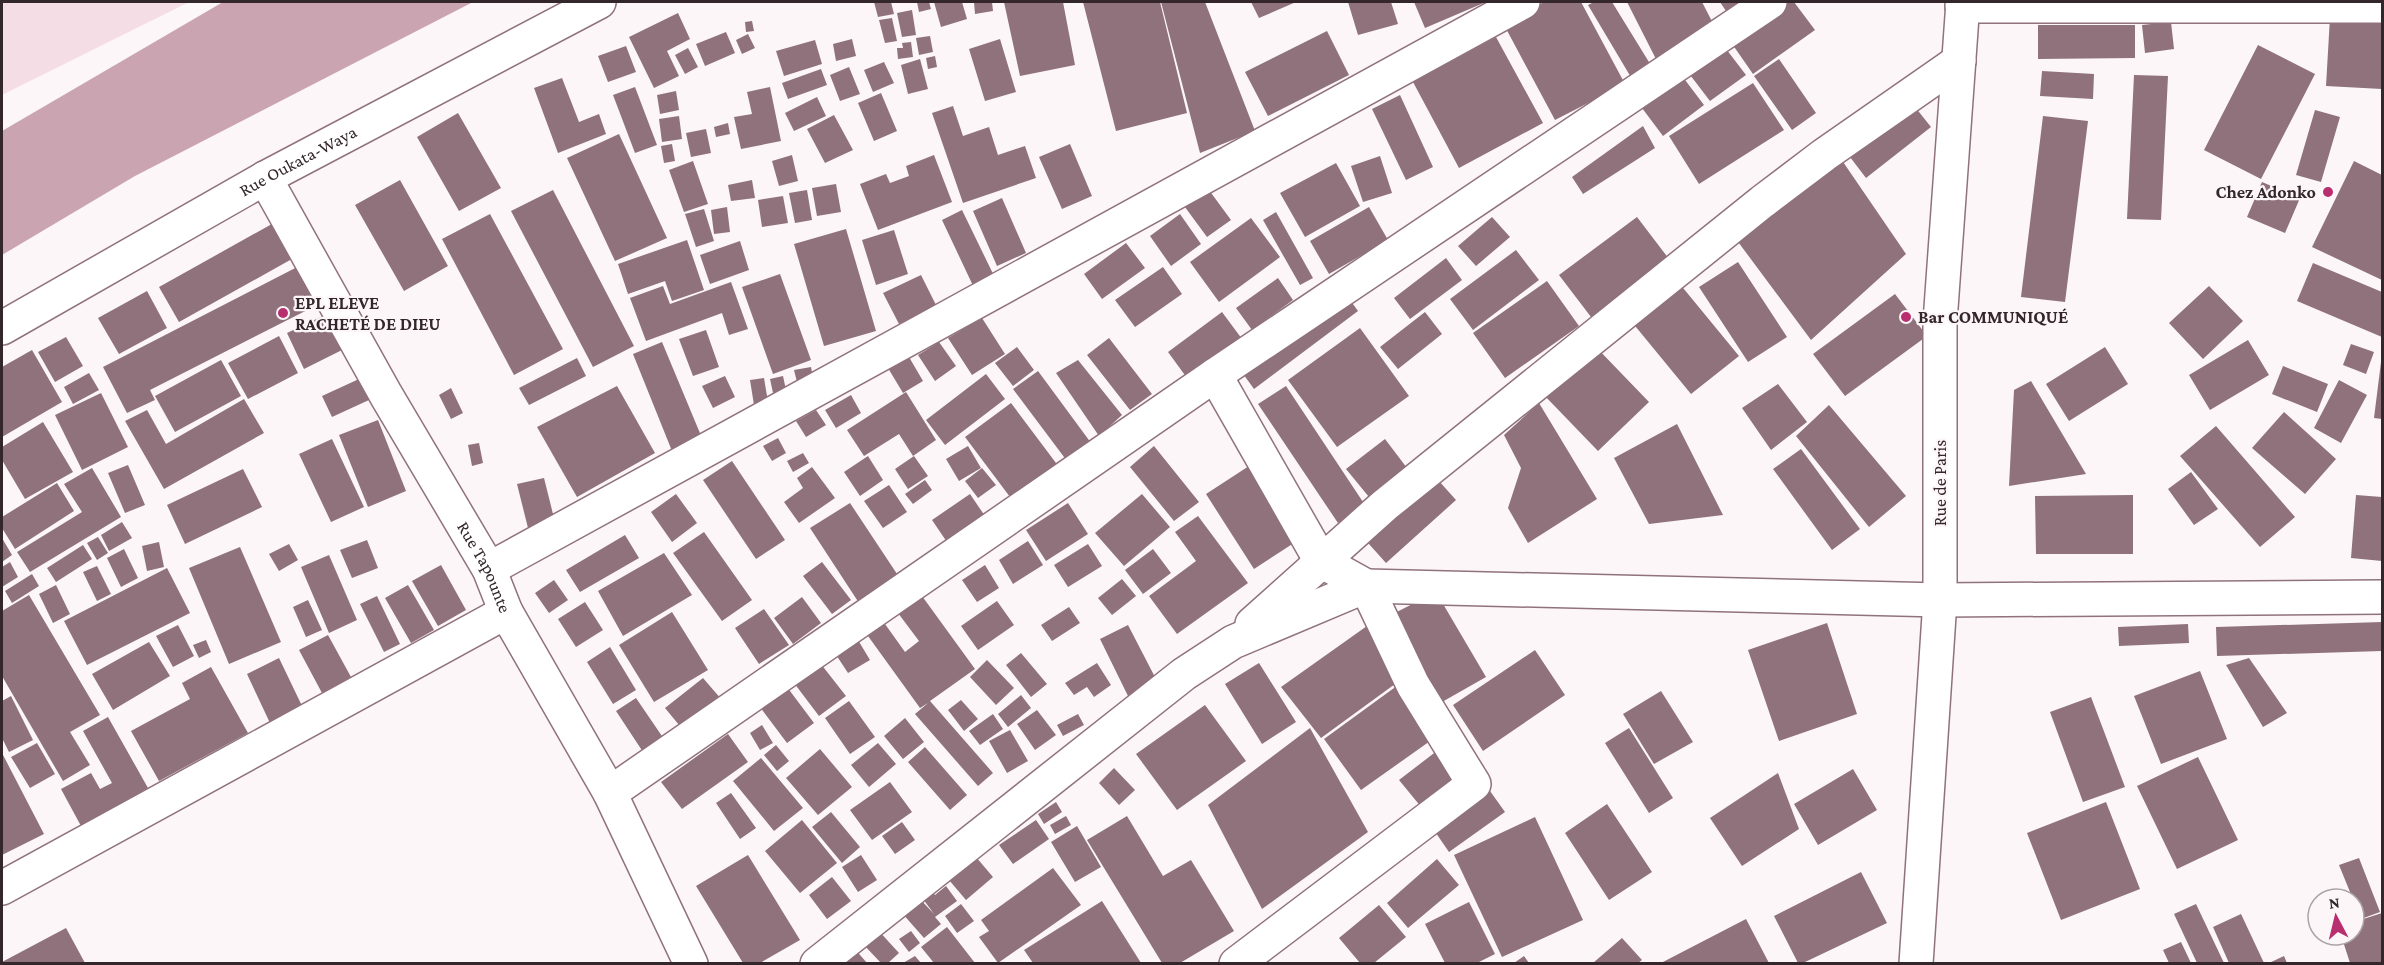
<svg xmlns="http://www.w3.org/2000/svg" width="2384" height="965" viewBox="0 0 2384 965" font-family="'Crimson Pro',serif">
<style>
.green{fill:#f5dde5}
.water{fill:#caa5b1}
.building{fill:#8f727b}
.lines{fill:none;stroke-linecap:round;stroke-linejoin:round}
.minor-casing{stroke:#90727c;stroke-width:36}
.minor{stroke:#fff;stroke-width:33}
.poi-dot{fill:#b72f6e;stroke:#fcf6f8;stroke-width:2}
.labels{text-anchor:middle;stroke-width:4.5;stroke-linejoin:round;paint-order:stroke}
.street-label{font-size:18px;fill:#33272b;stroke:#fcf6f8}
.poi-label{font-size:18px;font-weight:bold;fill:#33272b;stroke:#fcf6f8;text-anchor:start}
</style>
<rect width="100%" height="100%" fill="#fcf6f8"/>
<!-- green -->
<path class="green" d="M2,2H189L2,95Z"/>
<!-- water -->
<path class="water" d="M223,2H473L135,176L2,255V131Z"/>
<!-- building -->
<path class="building" d="M874,2H891L894,14L878,17Z
M917,2H929L931,9L919,12Z
M934,2H962L967,19L941,27Z
M974,2H992L993,11L975,14Z
M1004,2H1063L1075,65L1020,76Z
M1083,2H1160L1187,113L1116,131Z
M1161,2H1205L1255,131L1200,153Z
M1251,2H1296L1259,18Z
M1348,2H1391L1398,24L1358,35Z
M1414,2H1486L1425,28Z
M1544,2H1581L1625,84L1555,120L1503,23Z
M1594,2H1612L1652,67L1632,79L1588,5Z
M1627,2H1702L1718,33L1658,63Z
M1720,2H1748L1728,14Z
M1779,2H1794L1815,30L1753,74L1728,38Z
M912,10L916,35L902,37L897,13Z
M678,13L690,39L667,51L679,76L654,88L629,37Z
M2330,17L2382,19V89L2326,86Z
M892,18L897,41L885,43L879,20Z
M752,21L754,31L746,32L745,22Z
M2171,22L2174,49L2145,53L2142,25Z
M2038,25H2135V58L2038,59Z
M1327,31L1349,75L1268,116L1245,72Z
M726,32L735,53L705,66L696,44Z
M748,34L755,48L742,54L736,40Z
M930,36L933,52L919,55L916,38Z
M1496,37L1543,123L1459,168L1413,82Z
M852,39L856,56L836,61L833,44Z
M1000,39L1016,92L985,101L969,49Z
M815,40L822,64L784,76L776,51Z
M1720,41L1746,75L1710,101L1684,67Z
M911,42L913,57L898,59L897,48H903L902,43Z
M2258,45L2315,74L2261,179L2204,150Z
M626,46L636,72L608,82L598,56Z
M688,48L698,67L685,74L675,55Z
M935,56L937,67L928,69L926,58Z
M920,59L928,89L908,94L901,65Z
M1779,59L1816,113L1792,130L1754,76Z
M884,62L894,83L873,92L864,70Z
M849,67L860,94L840,101L830,75Z
M821,69L827,85L788,99L782,83Z
M2042,71L2094,74L2093,99L2040,96Z
M1679,72L1704,105L1663,136L1639,104Z
M2134,75L2168,76L2161,220L2127,219Z
M562,78L579,122L599,114L606,134L558,153L534,88Z
M1753,83L1784,130L1699,184L1669,136Z
M635,87L657,145L635,153L613,95Z
M770,87L781,141L741,149L734,117L752,114L747,92Z
M676,91L679,110L660,114L657,95Z
M881,93L897,131L874,141L858,103Z
M1400,95L1433,167L1406,180L1372,109Z
M817,97L826,116L794,131L785,113Z
M953,106L963,136L989,127L998,155L1025,146L1036,178L963,203L932,113Z
M1915,107L1931,127L1866,178L1850,157Z
M2315,110L2340,117L2321,182L2296,175Z
M458,113L501,188L459,211L417,137Z
M834,115L853,150L825,163L807,129Z
M679,116L682,139L662,142L659,119Z
M2043,116L2088,121L2065,302L2021,297Z
M728,123L730,134L716,137L714,127Z
M1643,126L1655,148L1583,194L1572,177Z
M706,129L711,153L691,157L686,133Z
M619,134L667,238L615,261L567,158Z
M672,144L675,161L664,163L661,146Z
M1070,144L1092,196L1062,209L1039,157Z
M792,155L798,181L779,186L772,161Z
M934,155L952,202L878,230L860,184L886,174L890,183L909,176L906,166Z
M1380,156L1392,193L1363,202L1351,166Z
M1839,156L1906,254L1811,340L1730,231Z
M693,161L708,204L684,212L669,170Z
M2354,161L2382,175V280L2312,247Z
M1336,163L1360,206L1305,237L1280,193Z
M400,180L448,266L404,291L355,205Z
M752,180L755,198L731,201L728,185Z
M2262,182L2300,198L2285,233L2247,217Z
M836,184L841,212L817,216L812,188Z
M1206,186L1231,220L1207,237L1182,203Z
M553,190L634,346L593,367L511,211Z
M807,190L812,220L795,223L789,193Z
M783,196L788,223L762,227L758,200Z
M1002,198L1026,253L997,266L973,211Z
M727,207L730,232L714,234L711,210Z
M1369,207L1388,240L1329,274L1310,241Z
M704,209L714,241L696,247L685,214Z
M962,210L997,282L976,292L942,220Z
M1276,212L1313,278L1300,285L1263,220Z
M490,214L563,349L514,375L442,239Z
M1180,214L1201,244L1171,266L1150,236Z
M1492,217L1510,237L1476,266L1458,246Z
M1637,217L1669,259L1591,317L1559,275Z
M1251,218L1280,257L1219,302L1190,262Z
M279,220L299,255L179,322L159,287Z
M846,229L876,331L824,346L794,244Z
M894,230L908,274L876,285L862,240Z
M687,240L704,290L672,301L665,281L628,294L618,264Z
M740,241L749,270L710,284L700,255Z
M1126,243L1145,268L1102,299L1084,274Z
M1516,250L1539,280L1473,330L1450,299Z
M1446,258L1462,280L1410,319L1394,298Z
M1738,262L1787,337L1748,362L1699,287Z
M305,263L325,301L150,390L155,400L127,413L103,367Z
M2313,263L2382,292V337L2297,301Z
M1163,267L1182,294L1135,327L1115,300Z
M780,274L811,360L773,374L742,287Z
M921,275L936,305L899,324L883,293Z
M1278,278L1293,300L1252,330L1236,308Z
M1547,281L1579,326L1505,378L1473,333Z
M731,282L748,329L729,335L722,313L646,341L630,298L663,286L670,304Z
M1679,283L1739,356L1691,394L1631,321Z
M2209,286L2243,321L2203,359L2169,323Z
M147,291L167,328L119,354L98,318Z
M1345,293L1358,311L1254,389L1241,371Z
M1895,294L1927,336L1845,396L1813,354Z
M331,312L348,347L304,369L287,333Z
M1222,312L1242,339L1187,378L1168,352Z
M1425,312L1442,334L1398,369L1380,347Z
M982,318L1005,354L972,375L948,338Z
M1360,328L1409,396L1337,447L1288,380Z
M706,330L719,367L693,376L679,339Z
M279,336L298,373L248,399L228,363Z
M66,337L83,366L55,382L38,352Z
M1109,338L1152,394L1130,410L1087,355Z
M2248,340L2269,375L2210,410L2189,375Z
M662,342L702,438L672,451L633,354Z
M939,342L956,366L935,381L918,355Z
M2351,344L2374,352L2366,374L2343,365Z
M1594,345L1649,402L1598,451L1543,394Z
M1017,347L1034,370L1013,386L995,363Z
M2105,347L2128,384L2069,421L2046,384Z
M32,350L62,402L2,437V367Z
M909,357L923,381L903,393L888,368Z
M577,358L586,376L529,405L519,388Z
M221,360L241,396L175,432L155,396Z
M1078,360L1122,415L1099,436L1056,373Z
M2381,362H2382V419L2374,418Z
M2283,366L2328,384L2317,412L2272,394Z
M811,367L814,383L798,386L794,370Z
M1038,371L1094,447L1070,465L1013,389Z
M89,373L99,390L73,404L64,387Z
M986,374L1005,399L945,445L926,420Z
M725,376L735,397L713,408L702,386Z
M783,376L786,390L773,393L770,379Z
M764,378L768,402L754,405L750,380Z
M359,379L369,400L332,417L322,396Z
M2339,380L2367,395L2341,443L2314,428Z
M2031,381L2086,474L2009,486L2014,390Z
M1778,384L1807,422L1771,450L1742,408Z
M617,386L655,453L577,497L537,427Z
M1286,386L1365,505L1338,523L1258,404Z
M451,388L463,413L451,419L439,395Z
M906,392L936,440L913,456L899,434L864,456L847,430Z
M101,393L128,447L82,470L55,415Z
M851,395L861,413L836,428L825,410Z
M244,399L264,433L164,489L125,421L147,410L166,444Z
M1011,403L1062,471L1016,505L965,437Z
M1539,403L1597,499L1528,543L1508,508L1521,468L1504,435Z
M1829,405L1906,496L1869,527L1796,436Z
M816,410L826,425L806,437L796,421Z
M2284,412L2336,459L2305,494L2252,448Z
M378,420L406,491L368,507L339,435Z
M43,422L73,472L25,499L2,460V447Z
M1677,424L1723,515L1649,524L1614,458Z
M2216,426L2295,517L2260,547L2180,456Z
M778,438L786,453L772,461L763,446Z
M332,439L364,507L331,522L299,454Z
M1385,439L1407,468L1369,497L1346,469Z
M479,443L483,463L472,466L468,445Z
M968,446L981,468L959,481L946,459Z
M1154,446L1199,502L1174,521L1130,467Z
M1801,449L1860,529L1832,550L1773,469Z
M803,453L809,463L793,472L787,461Z
M868,456L883,480L860,496L844,472Z
M914,456L928,476L908,489L895,469Z
M732,461L785,540L756,559L703,480Z
M128,465L145,505L125,513L108,473Z
M1249,466L1297,541L1254,569L1206,494Z
M812,467L835,498L799,523L784,502L803,488L797,478Z
M92,468L121,517L30,572L17,552L82,512L64,484Z
M982,468L996,485L978,498L965,481Z
M243,469L262,507L185,544L167,505Z
M1430,471L1456,500L1386,563L1360,534Z
M2191,472L2218,509L2194,525L2168,489Z
M544,478L555,522L528,528L517,484Z
M925,480L932,490L913,504L905,494Z
M57,483L74,511L15,549L2,528V517Z
M889,485L907,512L883,528L864,501Z
M676,494L697,523L672,542L651,512Z
M970,494L989,522L951,548L932,520Z
M1142,494L1170,527L1124,566L1095,533Z
M2133,495V554H2036L2035,496Z
M2356,495L2382,497V561L2351,558Z
M850,503L901,580L861,606L810,528Z
M1068,503L1088,534L1046,561L1026,530Z
M1198,516L1248,583L1177,634L1149,596L1196,561L1175,532Z
M122,522L132,538L109,551L101,535Z
M704,532L752,600L722,621L673,553Z
M625,535L639,558L580,592L566,570Z
M98,537L108,553L97,560L87,543Z
M2,538L12,555L2,562Z
M367,540L378,568L352,578L340,550Z
M1028,541L1043,565L1013,584L999,560Z
M159,542L164,567L147,571L142,546Z
M289,544L298,560L279,571L269,554Z
M1088,544L1102,566L1068,587L1054,565Z
M83,545L92,559L56,582L47,568Z
M240,547L281,642L229,664L189,568Z
M124,549L138,578L121,587L107,558Z
M1153,549L1171,573L1143,594L1125,570Z
M664,553L692,595L623,636L598,591Z
M329,555L357,620L329,633L301,567Z
M10,562L18,577L2,587V567Z
M822,562L851,600L832,614L803,576Z
M441,565L466,610L438,626L412,581Z
M985,565L999,588L977,602L962,580Z
M97,566L111,594L97,601L83,572Z
M167,568L190,613L87,665L64,621Z
M32,574L39,586L12,603L5,591Z
M1122,579L1136,596L1112,615L1098,598Z
M554,580L568,600L549,613L535,593Z
M56,585L70,614L53,623L39,594Z
M408,585L434,630L411,643L385,598Z
M1436,592L1486,677L1435,706L1385,618Z
M29,595L100,715L70,732L90,765L63,781L2,676V611Z
M377,596L400,644L384,652L360,604Z
M922,596L975,669L930,701L993,773L978,786L915,714L928,703L920,708L868,636L885,624L905,652L919,641L898,613Z
M802,597L821,623L793,644L774,618Z
M308,600L322,630L306,637L293,607Z
M997,601L1014,625L978,650L961,626Z
M585,602L603,630L576,647L558,619Z
M1069,607L1080,623L1052,641L1041,625Z
M764,609L789,645L759,664L735,628Z
M672,612L708,670L654,702L619,645Z
M1374,621L1406,676L1321,738L1281,687Z
M2382,622V651L2217,656L2216,627Z
M1827,623L1857,714L1779,741L1748,650Z
M2188,624L2189,643L2119,646L2118,627Z
M178,625L194,656L173,667L156,636Z
M1128,625L1157,681L1128,696L1100,639Z
M852,630L870,660L848,673L829,644Z
M328,635L351,677L322,693L299,650Z
M206,640L211,652L199,658L193,645Z
M149,642L170,676L113,710L92,674Z
M610,647L636,690L613,704L587,662Z
M1535,650L1565,695L1483,751L1453,705Z
M1021,653L1047,684L1031,697L1006,665Z
M279,658L303,708L270,723L247,674Z
M2249,658L2287,713L2263,727L2226,665Z
M817,659L846,696L819,716L791,679Z
M987,660L1014,688L996,705L970,677Z
M1097,663L1111,685L1094,697L1087,687L1074,695L1065,683Z
M1259,663L1296,722L1262,744L1225,684Z
M211,667L248,733L159,781L131,731L190,699L182,683Z
M2200,671L2227,739L2161,764L2134,696Z
M703,678L722,700L684,731L665,708Z
M781,679L814,723L787,743L754,699Z
M1405,680L1440,734L1361,790L1324,739Z
M1661,691L1693,742L1654,764L1623,714Z
M1021,695L1031,708L1008,727L998,714Z
M11,696L33,740L9,752L2,738V701Z
M2091,697L2125,787L2083,802L2050,712Z
M636,698L666,742L645,755L616,711Z
M961,700L978,719L964,731L948,710Z
M849,701L875,737L850,754L825,718Z
M1205,705L1246,761L1177,810L1136,754Z
M1037,710L1056,735L1035,750L1017,724Z
M993,714L1003,729L980,745L969,731Z
M1078,714L1084,725L1063,736L1057,725Z
M108,717L148,788L81,826L61,789L91,773L100,789L112,783L83,731Z
M905,718L924,742L903,759L884,736Z
M762,725L773,743L760,750L750,733Z
M1310,728L1368,832L1262,909L1208,805Z
M1629,728L1673,798L1649,813L1605,743Z
M1010,730L1028,761L1007,773L989,741Z
M728,734L748,762L682,809L661,782Z
M37,743L55,774L30,788L11,757Z
M878,743L896,764L869,787L851,765Z
M776,745L789,761L777,771L764,755Z
M925,747L967,795L950,810L908,762Z
M1442,747L1464,774L1422,808L1399,780Z
M820,749L852,787L818,815L786,778Z
M2,753L44,834L2,855Z
M2198,757L2238,840L2177,869L2137,786Z
M761,758L803,808L774,831L733,781Z
M1114,768L1135,790L1119,805L1099,783Z
M1853,769L1877,810L1818,845L1794,804Z
M1778,773L1799,829L1742,866L1710,818Z
M890,782L912,812L872,840L850,810Z
M1485,784L1505,812L1449,852L1429,823Z
M731,793L756,828L740,839L716,803Z
M1056,802L1062,812L1044,824L1038,814Z
M2106,802L2140,889L2061,920L2027,833Z
M1607,804L1652,872L1609,900L1565,833Z
M831,812L860,847L842,863L812,827Z
M1066,816L1071,825L1055,834L1050,825Z
M1127,816L1163,876L1191,860L1234,931L1180,963H1162L1087,840Z
M1535,817L1583,920L1502,957L1454,855Z
M802,820L837,863L800,893L765,851Z
M1036,820L1049,839L1013,864L999,845Z
M902,822L915,840L895,854L882,836Z
M1077,826L1101,867L1075,882L1051,842Z
M748,855L800,940L760,963H743L696,886Z
M861,855L877,880L858,892L842,867Z
M976,857L993,877L966,900L949,880Z
M2359,858L2380,912L2361,919L2339,865Z
M1437,859L1459,885L1408,928L1387,903Z
M1053,868L1081,905L998,963L979,937L989,931L981,920Z
M938,870L947,883L933,893L935,895L946,886L957,901L935,917L941,924L924,938L902,913L920,899L934,914L915,888Z
M1861,872L1887,923L1803,963H1798L1774,916Z
M832,877L851,901L827,919L809,895Z
M1102,901L1141,963H1033L1024,950Z
M1469,902L1495,954L1477,963H1445L1425,924Z
M961,904L974,921L957,933L945,916Z
M2196,904L2224,963H2197L2174,914Z
M1379,905L1406,937L1374,963H1360L1339,938Z
M2382,913V963H2350L2341,935H2354V922Z
M2241,914L2264,963H2229L2213,927Z
M1746,919L1769,963H1661Z
M947,927L975,963H934L921,947Z
M66,928L85,963H2V962Z
M877,929L899,953L888,963H881L862,943Z
M911,931L920,943L909,952L899,939Z
M1622,938L1642,960L1638,963H1593Z
M2181,942L2191,963H2169L2163,950Z
M854,948L867,963H835Z
M915,956L921,963H903Z
M1524,956L1529,963H1514Z
M2284,956L2287,963H2269Z"/>
<g class="lines">
<!-- minor casing -->
<g class="minor-casing">
<g id="minor">
<path d="M1962,6H2382"/>
<path id="s1" d="M265,178L386,395L489,569L506,612L610,793L691,964"/>
<path id="s2" d="M2,328L265,178L599,2"/>
<path d="M1215,375L1321,561L1366,586L1413,685L1474,784L1236,964"/>
<path d="M489,569L1523,2"/>
<path d="M1252,624L1385,505L1762,202L1824,155L1959,61"/>
<path d="M610,793L1215,375L1770,2"/>
<path d="M2,888L506,612"/>
<path d="M817,964L1184,674L1233,642L1366,586L1940,600L2382,597"/>
<path d="M1916,964L1940,600V322L1963,2"/>
</g>
</g>
<!-- minor -->
<use href="#minor" class="minor"/>
</g>
<!-- markers -->
<g class="poi-dot">
<circle cx="2328" cy="192" r="6"/>
<circle cx="283" cy="313" r="6"/>
<circle cx="1906" cy="317" r="6"/>
</g>
<g class="labels">
<!-- street labels -->
<g class="street-label">
<text dy="6" stroke="none"><textPath href="#s2" startOffset="340">Rue Oukata-Waya</textPath></text>
<text transform="translate(1940 483) rotate(-90)" y="6">Rue de Paris</text>
<text dy="6" stroke="none"><textPath href="#s1" startOffset="447">Rue Tapounte</textPath></text>
</g>
<!-- poi labels -->
<g class="poi-label">
<text x="2316" y="198" text-anchor="end">Chez Adonko</text>
<text x="295" y="309">EPL ELEVE<tspan x="295" dy="21">RACHETÉ DE DIEU</tspan></text>
<text x="1918" y="323">Bar COMMUNIQUÉ</text>
</g>
</g>
<!-- border -->
<rect width="2384" height="965" fill="none" stroke="#33272b" stroke-width="6"/>
<!-- north arrow -->
<g transform="translate(2336 917) rotate(353)"><circle r="28" fill="#fcf6f8" stroke="#aca3a6" stroke-width="1.5"/>
<path d="M0-4.5L10 22L0 15L-10 22Z" fill="#b72f6e"/>
<text y="-9" font-size="16" font-weight="bold" text-anchor="middle" fill="#33272b">N</text>
</g>
</svg>
